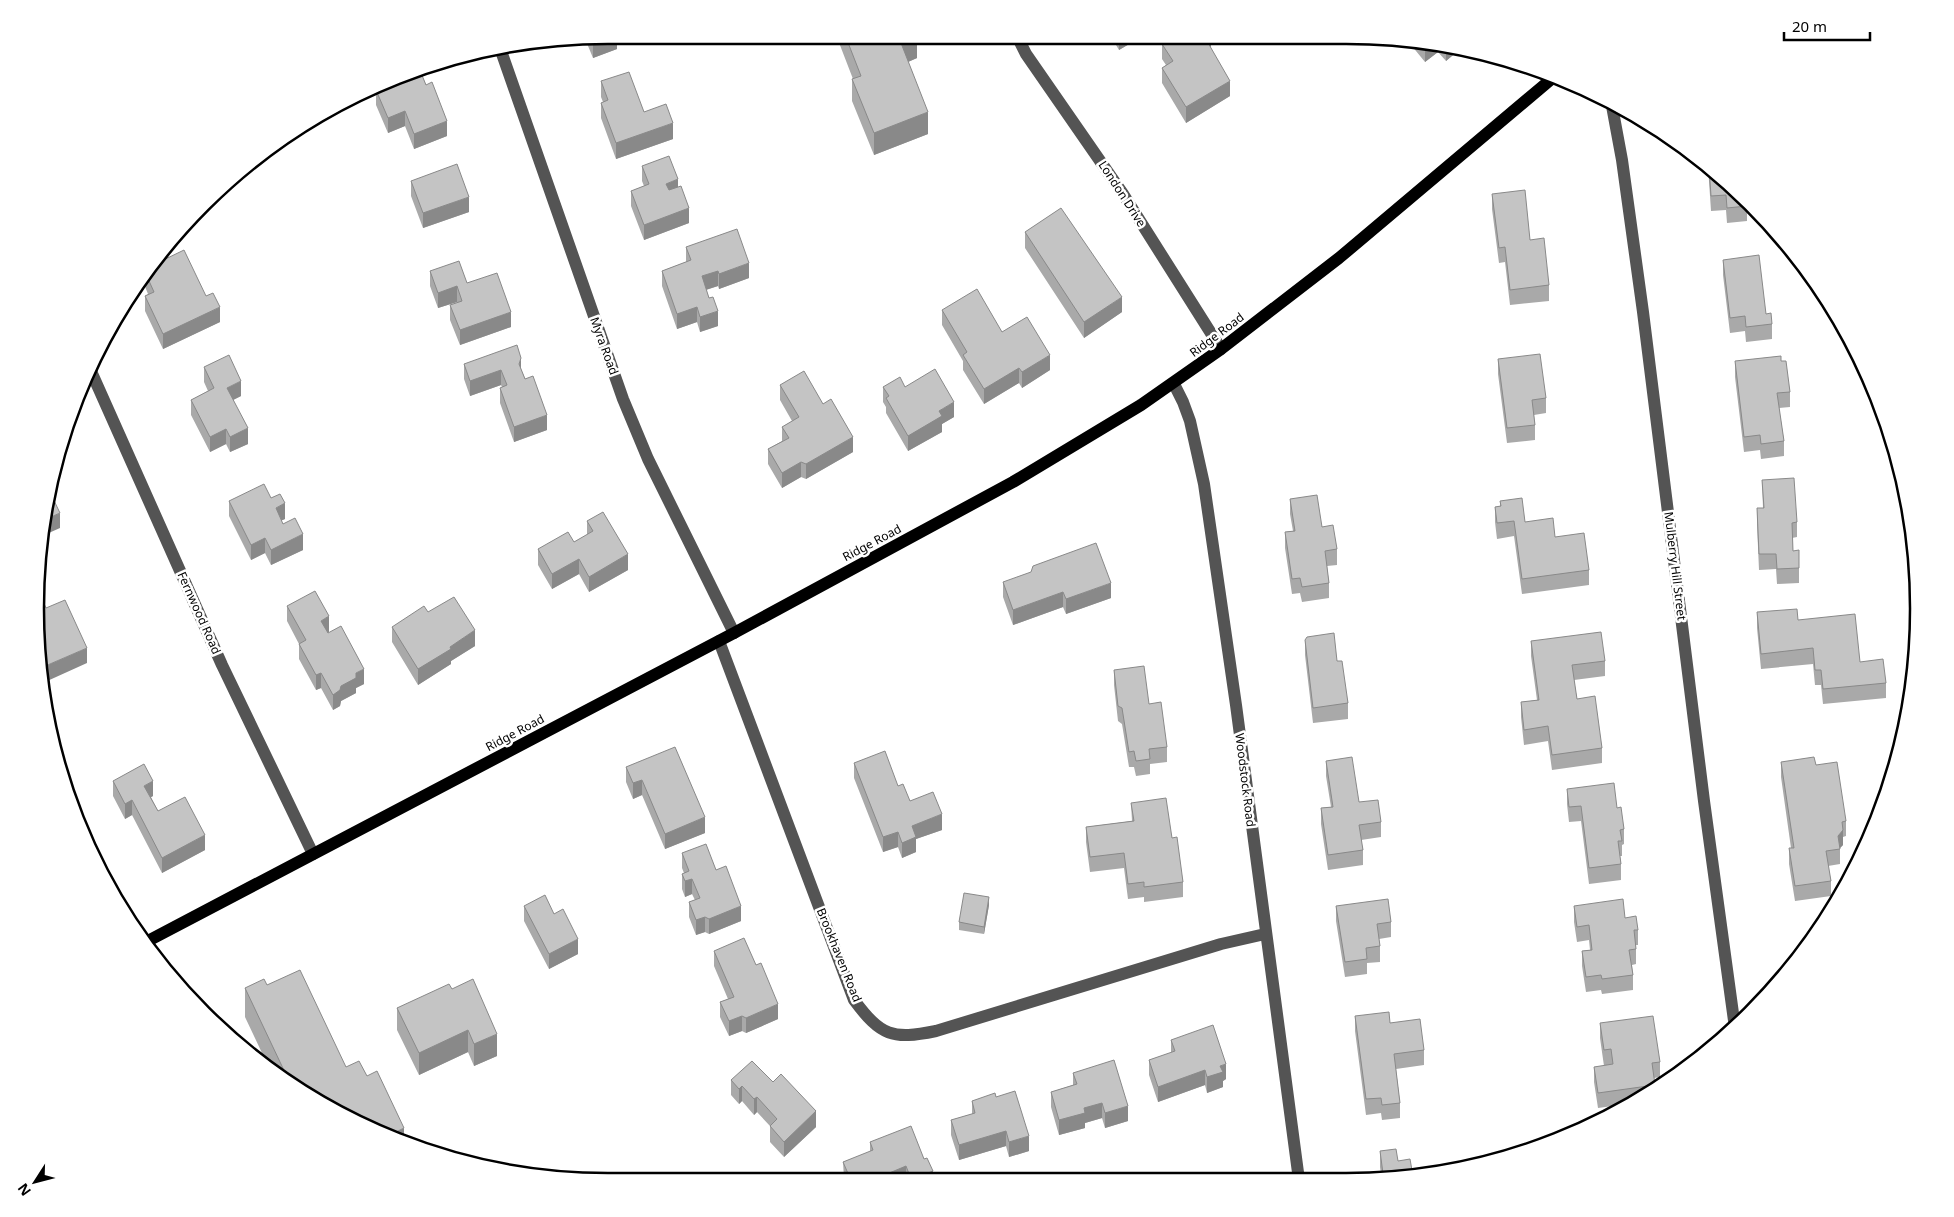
<svg xmlns="http://www.w3.org/2000/svg" width="1954" height="1217" viewBox="0 0 1954 1217" font-family="'Noto Sans',sans-serif">
<style>
.lines{fill:none;stroke-linecap:round;stroke-linejoin:round}
.minor{stroke:#545454;stroke-width:12}
.major{stroke:#000;stroke-width:12}
.wall{fill:#a9a9a9}
.shaded-wall{fill:#898989}
.building{fill:#c4c4c4;stroke:#898989}
.labels{text-anchor:middle;stroke-width:5;stroke-linejoin:round;paint-order:stroke}
.street-label{font-size:12px;fill:#000;stroke:#fff}
.rim{fill:none;stroke:#000;stroke-width:2.5}
</style>
<rect width="100%" height="100%" fill="#fff"/>
<g class="lines">
<!-- minor -->
<path class="minor" d="M1019,40L1026,54L1123,194L1221,349
M500,48L623,399L648,459L734,633
M1612,106L1622,160L1643,312L1704,801L1735,1028
M90,369L222,665L313,854
M1174,384L1183,402L1190,421L1204,484L1236,705L1299,1180
M719,641L854,1000C881,1036 892,1040 936,1031L1221,944L1265,934"/>
<!-- major -->
<path class="major" d="M144,943L734,633L1013,482L1141,405L1221,349L1339,258L1555,76"/>
</g>
<!-- wall -->
<path class="wall" d="M577,40H617V49L593,58L586,41L579,43Z
M838,40H917V58L908,62L928,134L874,155L852,101V79H853Z
M1113,40H1136L1119,50Z
M1211,40V48L1230,96L1186,123L1162,83V68L1166,65L1162,59V44Z
M1407,40H1420L1459,50L1446,61L1438,52L1425,62Z
M419,68L447,136L414,149L405,126L388,133L376,105V90L386,86L385,85Z
M601,81L644,112L673,139L616,159L601,118V103L603,102L601,97Z
M642,166L678,187L689,223L644,240L631,206V191L644,186L642,181Z
M1708,166L1747,203V221L1727,223L1726,210L1711,211Z
M411,181L469,212L423,228L411,196Z
M1492,194L1549,285V301L1510,305L1505,262L1499,263L1492,209Z
M1025,232L1122,312L1084,338L1025,248Z
M686,247L749,278L719,289L718,286L706,290L718,326L700,332L697,322L677,329L662,286V271L686,262Z
M1723,260L1766,314L1772,324V339L1746,342L1745,331L1730,333L1723,275Z
M149,267L220,322L163,349L145,311V296L148,294L144,284V274Z
M430,271L467,283L511,327L460,345L450,320V305L458,302H457L438,308L430,286Z
M942,310L1002,332L1050,370L1022,388L1019,383L984,404L963,370V361L942,325Z
M1498,359L1546,398V413L1534,415L1535,425V440L1507,443L1498,374Z
M1735,361H1781L1790,392V407L1779,408L1784,441V456L1761,459L1760,450L1744,452L1735,377Z
M464,364L521,369L547,430L514,442L500,403V388L502,387L501,385L470,396L464,379Z
M204,367L241,396L233,400L248,444L230,452L226,444L210,452L191,415V400L208,391L204,382Z
M780,385L823,404L853,452L806,479L801,477L782,488L768,464V449L782,441V427L792,421L780,400Z
M883,387H905L954,417L942,424V432L908,451L886,413V407L883,402Z
M1762,480L1797,522V537L1792,538L1793,551L1799,568V583L1777,584L1776,569L1759,570L1757,524V508H1763Z
M271,498L285,519L281,520L283,524L303,550L271,565L265,553L251,560L229,516V501Z
M1290,499L1322,527L1337,549V565L1327,566L1329,583V598L1302,602L1300,593L1292,594L1285,548V532L1293,531L1290,514Z
M1500,501L1525,522L1555,537L1589,570V585L1522,594L1514,536L1497,539L1495,522V507L1500,506Z
M587,521L628,570L589,592L579,574L552,589L538,565V549L574,542L587,535Z
M1003,582L1111,598L1066,614L1063,607L1013,625L1003,597Z
M287,606L329,632H328L364,684L356,688V693L341,701L340,706L333,710L321,688L316,690L299,659V644L287,621Z
M428,612L475,646L451,661V664L418,685L392,642V627Z
M1757,612L1798,620L1860,662L1886,683V698L1823,704L1821,685H1815L1813,664L1761,669L1757,628Z
M1305,640L1337,661L1348,703V719L1313,723L1305,655Z
M1531,641L1605,661V676L1574,680L1577,699L1602,748V763L1552,770L1548,741L1524,745L1521,717V702L1537,700L1531,656Z
M1114,670L1149,704L1167,747V762L1150,764V774L1136,776L1134,767H1129L1122,724L1118,721L1114,685Z
M1326,761L1359,802L1381,822V837L1361,840L1363,850V865L1328,870L1321,824V808L1331,807L1326,776Z
M1781,762L1816,765L1846,821V836L1843,837V845L1840,848V864L1828,866L1831,881V896L1795,901L1789,864V848H1791L1781,777Z
M854,763L898,786L910,801L942,830L916,839V852L902,858L898,847L883,852L854,778Z
M626,767L705,833L665,849L642,795L633,799L626,782Z
M113,781L153,796L151,797L158,811L205,850L162,873L132,815L125,819L113,796Z
M1567,789L1617,808L1624,829V844L1622,845V856H1620L1621,864V880L1589,884L1581,821L1569,822L1567,804Z
M1131,803L1172,838L1183,882V897L1144,902V897L1128,899L1124,868L1090,872L1086,842V827L1132,821Z
M682,853L716,870L741,921L709,934L705,932L696,935L689,917V902L695,900L692,894L685,897L682,889V874L684,873L682,868Z
M989,905L984,934L959,930V922Z
M524,906L554,914L578,954L549,969L524,921Z
M1336,906L1391,922V937L1379,939L1380,946V962L1367,963V974L1345,977L1336,921Z
M1574,906L1625,918L1638,930V945H1636V964L1632,965L1633,975V990L1602,994L1601,990L1586,992L1582,966V951L1590,950L1589,940L1577,942L1574,922Z
M714,951L778,1019L746,1033L742,1031L729,1036L720,1017V1002L728,999L714,966Z
M267,985L346,1067L367,1076L404,1142L389,1138L270,1070L245,1017V988Z
M452,989L497,1056L474,1066L468,1052L419,1075L397,1030V1008Z
M1355,1016L1390,1023L1424,1050V1065L1396,1069L1400,1103V1118L1382,1120L1381,1113L1366,1115L1355,1031Z
M1600,1023L1660,1062V1077L1654,1078L1655,1085L1627,1104L1598,1108L1594,1082V1067L1604,1066L1600,1038Z
M1171,1040L1226,1079L1223,1081V1087L1207,1093L1205,1085L1158,1102L1149,1075V1060L1171,1053Z
M1073,1073L1128,1121L1105,1128L1102,1118L1085,1123V1128L1059,1135L1051,1107V1092L1073,1085Z
M731,1080L773,1082L816,1127L784,1157L770,1142V1126L757,1112L754,1115L742,1101L739,1104L731,1095Z
M996,1097L1029,1151L1009,1157L1006,1146L959,1160L951,1135V1120L972,1114V1101Z
M870,1142L924,1159L933,1179L844,1178L843,1162L870,1152Z
M1380,1151L1398,1161L1413,1176L1382,1181L1380,1167Z"/>
<!-- shaded-wall -->
<path class="shaded-wall" d="M579,40H586V41L579,43Z
M601,40H617V49L593,58V43Z
M908,40H917V58L901,65V43Z
M1119,40H1136L1119,50Z
M1209,40H1211V54L1207,41Z
M1431,43L1438,45V52L1425,62V47Z
M1446,47L1459,50L1446,61Z
M1230,81V96L1186,123V107Z
M405,111V126L388,133V118Z
M928,112V134L874,155V133Z
M447,121V136L414,149V134Z
M673,123V139L616,159V143Z
M678,179V194L666,199V184Z
M469,197V212L423,228V213Z
M689,208V223L644,240V225Z
M749,263V278L719,289V274Z
M718,271V286L702,291V276Z
M457,286V302L438,308V293Z
M1122,297V312L1084,338V322Z
M220,307V322L163,349V334Z
M697,307V322L677,329V314Z
M718,311V326L700,332V317Z
M511,312V327L460,345V330Z
M1050,355V370L1022,388V372Z
M521,358V373L519,364Z
M1019,368V383L984,404V389Z
M501,370V385L470,396V381Z
M241,381V396L227,403V388Z
M954,402V417L942,424V432L908,451V436L939,411Z
M547,415V430L514,442V427Z
M248,428V444L230,452V437Z
M226,429V444L210,452V437Z
M853,437V452L806,479V464Z
M801,462V477L782,488V473Z
M285,503V519L276,523V508Z
M60,513V528L42,536L44,520Z
M303,534V550L271,565V550Z
M265,538V553L251,560V545Z
M628,554V570L589,592V577Z
M579,559V574L552,589V574Z
M1111,583V598L1066,614V599Z
M1063,592V607L1013,625V610Z
M329,616V632L321,636V621Z
M475,630V646L451,661V664L418,685V669L450,647Z
M87,648V663L45,682L43,667Z
M364,669V684L356,688V693L341,701L340,706L333,710V695L341,686L356,673Z
M321,673V688L316,690V675Z
M642,780V795L633,799V783Z
M153,781V796L144,801V786Z
M132,800V815L125,819V804Z
M942,814V830L916,839V852L902,858V843L912,826Z
M705,817V833L665,849V834Z
M1843,830V845L1839,849L1838,836Z
M898,832V847L883,852V837Z
M205,835V850L162,873V858Z
M692,879V894L685,897V881Z
M989,897V905L984,934V927Z
M741,906V921L709,934V919Z
M705,917V932L696,935V920Z
M578,939V954L549,969V954Z
M778,1004V1019L746,1033V1018Z
M742,1016V1031L729,1036V1021Z
M468,1030V1052L419,1075V1053Z
M497,1034V1056L474,1066V1044Z
M1226,1064V1079L1223,1081V1087L1207,1093V1077L1220,1066Z
M1205,1070V1085L1158,1102V1087Z
M742,1086V1101L739,1104V1089Z
M757,1097V1112L754,1115V1099Z
M1102,1103V1118L1085,1123V1128L1059,1135V1120L1084,1108Z
M1128,1106V1121L1105,1128V1113Z
M816,1111V1127L784,1157V1142Z
M404,1128V1142L389,1138L386,1137Z
M1006,1131V1146L959,1160V1145Z
M1029,1136V1151L1009,1157V1142Z
M906,1166V1179H875Z
M933,1171V1179H913Z"/>
<!-- building -->
<path class="building" d="M592,40H601L593,43Z
M847,40H908L901,43L928,112L874,133L852,79L861,76Z
M1168,40H1209L1207,41L1230,81L1186,107L1162,68L1173,61L1162,44Z
M1419,40H1420L1431,43L1425,47Z
M419,68L426,85L432,82L447,121L414,134L405,111L388,118L376,90L391,84L390,82Z
M629,72L644,112L666,104L673,123L616,143L601,103L608,100L601,81Z
M669,156L678,179L666,184L669,190L681,186L689,208L644,225L631,191L649,184L642,166Z
M457,164L469,197L423,213L411,181Z
M1709,167L1747,203V206L1727,208L1726,195L1711,196Z
M1525,190L1530,240L1544,238L1549,285L1510,290L1505,247L1499,248L1492,194Z
M1061,208L1122,297L1084,322L1025,232Z
M737,229L749,263L719,274L718,271L702,276L709,298L713,297L718,311L700,317L697,307L677,314L662,271L691,260L686,247Z
M184,250L206,296L213,293L220,307L163,334L145,296L154,292L145,272L149,267Z
M1759,255L1766,314L1771,313L1772,324L1746,327L1745,316L1730,318L1723,260Z
M459,261L467,283L497,273L511,312L460,330L450,305L462,301L457,286L438,293L430,271Z
M977,289L1002,332L1027,317L1050,355L1022,372L1019,368L984,389L963,355L967,352L942,310Z
M517,345L521,358L519,364L525,379L533,376L547,415L514,427L500,388L507,385L501,370L470,381L464,364Z
M1540,354L1546,398L1532,400L1535,425L1507,428L1498,359Z
M229,355L241,381L227,388L248,428L230,437L226,429L210,437L191,400L214,388L204,367Z
M1781,356V361H1786L1790,392L1777,393L1784,441L1761,444L1760,435L1744,437L1735,361Z
M935,369L954,402L939,411L942,416L908,436L886,398L889,396L883,387L900,377L905,387Z
M804,371L823,404L831,399L853,437L806,464L801,462L782,473L768,449L789,438L782,427L799,417L780,385Z
M1794,478L1797,522L1792,523L1793,551L1799,550V568L1777,569L1776,554H1759L1757,508H1764L1762,480Z
M264,484L271,498L280,494L285,503L276,508L283,524L295,518L303,534L271,550L265,538L251,545L229,501Z
M48,488L60,513L44,520L46,497Z
M1317,495L1322,527L1333,525L1337,549L1325,551L1329,583L1302,587L1300,578L1292,579L1285,532L1295,531L1290,499Z
M1522,498L1525,522L1553,518L1555,537L1584,533L1589,570L1522,579L1514,521L1497,523L1495,507L1501,506L1500,501Z
M603,512L628,554L589,577L579,559L552,574L538,549L568,532L574,542L593,531L587,521Z
M1096,543L1111,583L1066,599L1063,592L1013,610L1003,582L1031,572L1033,566Z
M315,591L329,616L321,621L328,633L341,626L364,669L356,673V678L341,686L340,690L333,695L321,673L316,675L299,644L306,640L287,606Z
M454,597L475,630L450,647L451,649L418,669L392,627L424,606L428,612Z
M36,599L37,602L42,599L46,608L65,600L87,648L43,667L35,608Z
M1797,609L1798,620L1855,614L1860,662L1883,659L1886,683L1823,689L1821,670H1815L1813,648L1761,654L1757,612Z
M1601,632L1605,661L1572,665L1577,699L1595,696L1602,748L1552,755L1548,726L1524,730L1521,702L1539,700L1531,641Z
M1334,633L1337,661H1342L1348,703L1313,708L1305,640L1307,637Z
M1144,666L1149,704L1161,702L1167,747L1149,749L1150,759L1136,761L1134,751L1129,752L1122,708L1118,706L1114,670Z
M675,747L705,817L665,834L642,780L633,783L626,767Z
M885,751L898,786L903,784L910,801L933,792L942,814L912,826L916,837L902,843L898,832L883,837L854,763Z
M1352,757L1359,802L1378,800L1381,822L1359,825L1363,850L1328,855L1321,808L1333,807L1326,761Z
M1814,757L1816,765L1837,762L1846,821L1842,822L1843,830L1838,836L1840,849L1826,851L1831,881L1795,886L1789,848H1794L1781,762Z
M144,764L153,781L144,786L158,811L185,797L205,835L162,858L132,800L125,804L113,781Z
M1614,783L1617,808L1621,807L1624,829L1620,830L1622,841H1618L1621,864L1589,868L1581,806L1569,807L1567,789Z
M1166,798L1172,838L1177,837L1183,882L1144,887V882L1128,884L1124,853L1090,857L1086,827L1134,821L1131,803Z
M706,844L716,870L726,866L741,906L709,919L705,917L696,920L689,902L700,898L692,879L685,881L682,874L689,871L682,853Z
M964,893L989,897L984,927L959,922Z
M545,895L554,914L563,909L578,939L549,954L524,906Z
M1388,899L1391,922L1377,924L1380,946L1366,948L1367,959L1345,962L1336,906Z
M1623,899L1625,918L1636,916L1638,930H1634L1636,949L1629,950L1633,975L1602,979L1601,975L1586,977L1582,951L1592,950L1589,925L1577,927L1574,906Z
M744,938L756,965L761,963L778,1004L746,1018L742,1016L729,1021L720,1002L734,997L714,951Z
M300,970L346,1067L359,1061L367,1076L377,1071L404,1128L386,1137L289,1081L245,988L264,979L267,985Z
M473,979L497,1034L474,1044L468,1030L419,1053L397,1008L449,984L452,989Z
M1389,1012L1390,1023L1420,1019L1424,1050L1394,1054L1400,1103L1382,1105L1381,1098L1366,1099L1355,1016Z
M1653,1016L1660,1062L1652,1063L1655,1085L1598,1093L1594,1067L1613,1064L1611,1049L1604,1050L1600,1023Z
M1213,1025L1226,1064L1220,1066L1223,1072L1207,1077L1205,1070L1158,1087L1149,1060L1175,1051L1171,1040Z
M1114,1060L1128,1106L1105,1113L1102,1103L1084,1108L1085,1113L1059,1120L1051,1092L1077,1084L1073,1073Z
M752,1061L773,1082L781,1074L816,1111L784,1142L770,1126L777,1119L757,1097L754,1099L742,1086L739,1089L731,1080Z
M1015,1091L1029,1136L1009,1142L1006,1131L959,1145L951,1120L975,1113L972,1101L995,1093L996,1097Z
M911,1126L924,1159L927,1158L933,1171L913,1179H911L906,1166L875,1179L850,1178L843,1162L873,1150L870,1142Z
M1396,1149L1398,1161L1410,1159L1413,1176L1384,1181L1380,1151Z
M467,1155L469,1160L462,1158Z"/>
<g class="labels">
<!-- street labels -->
<g class="street-label">
<text transform="translate(1122 194) rotate(57)" y="4">London Drive</text>
<text transform="translate(1217 335) rotate(-37)" y="4">Ridge Road</text>
<text transform="translate(604 346) rotate(70)" y="4">Myra Road</text>
<text transform="translate(872 543) rotate(-28)" y="4">Ridge Road</text>
<text transform="translate(1675 566) rotate(83)" y="4">Mulberry Hill Street</text>
<text transform="translate(199 613) rotate(66)" y="4">Fernwood Road</text>
<text transform="translate(515 733) rotate(-28)" y="4">Ridge Road</text>
<text transform="translate(1245 780) rotate(83)" y="4">Woodstock Road</text>
<text transform="translate(839 955) rotate(68)" y="4">Brookhaven Road</text>
</g>
</g>
<!-- crop -->
<path d="M0 0H1954V1217H0ZM608 44H1346A564 564 0 0 1 1910 608V609A564 564 0 0 1 1346 1173H608A564 564 0 0 1 44 609V608A564 564 0 0 1 608 44Z" fill="#fff" fill-rule="evenodd"/>
<path class="rim" d="M608 44H1346A564 564 0 0 1 1910 608V609A564 564 0 0 1 1346 1173H608A564 564 0 0 1 44 609V608A564 564 0 0 1 608 44Z"/>
<!-- north arrow -->
<g transform="translate(35 1182) rotate(234)" stroke="#ffffff" stroke-width="4" paint-order="stroke">
<path d="M0-4L9 19L0 12L-9 19Z" fill="#000000"/>
<text y="-8" font-size="14" font-weight="bold" text-anchor="middle" fill="#000000">N</text>
</g>
<!-- scale -->
<path d="M1784 32v8h86v-8" fill="none" stroke="#000000" stroke-width="2.5"/>
<text x="1792" y="32" font-size="15" fill="#000000" stroke="#ffffff" stroke-width="4" paint-order="stroke">20 m</text>
</svg>
